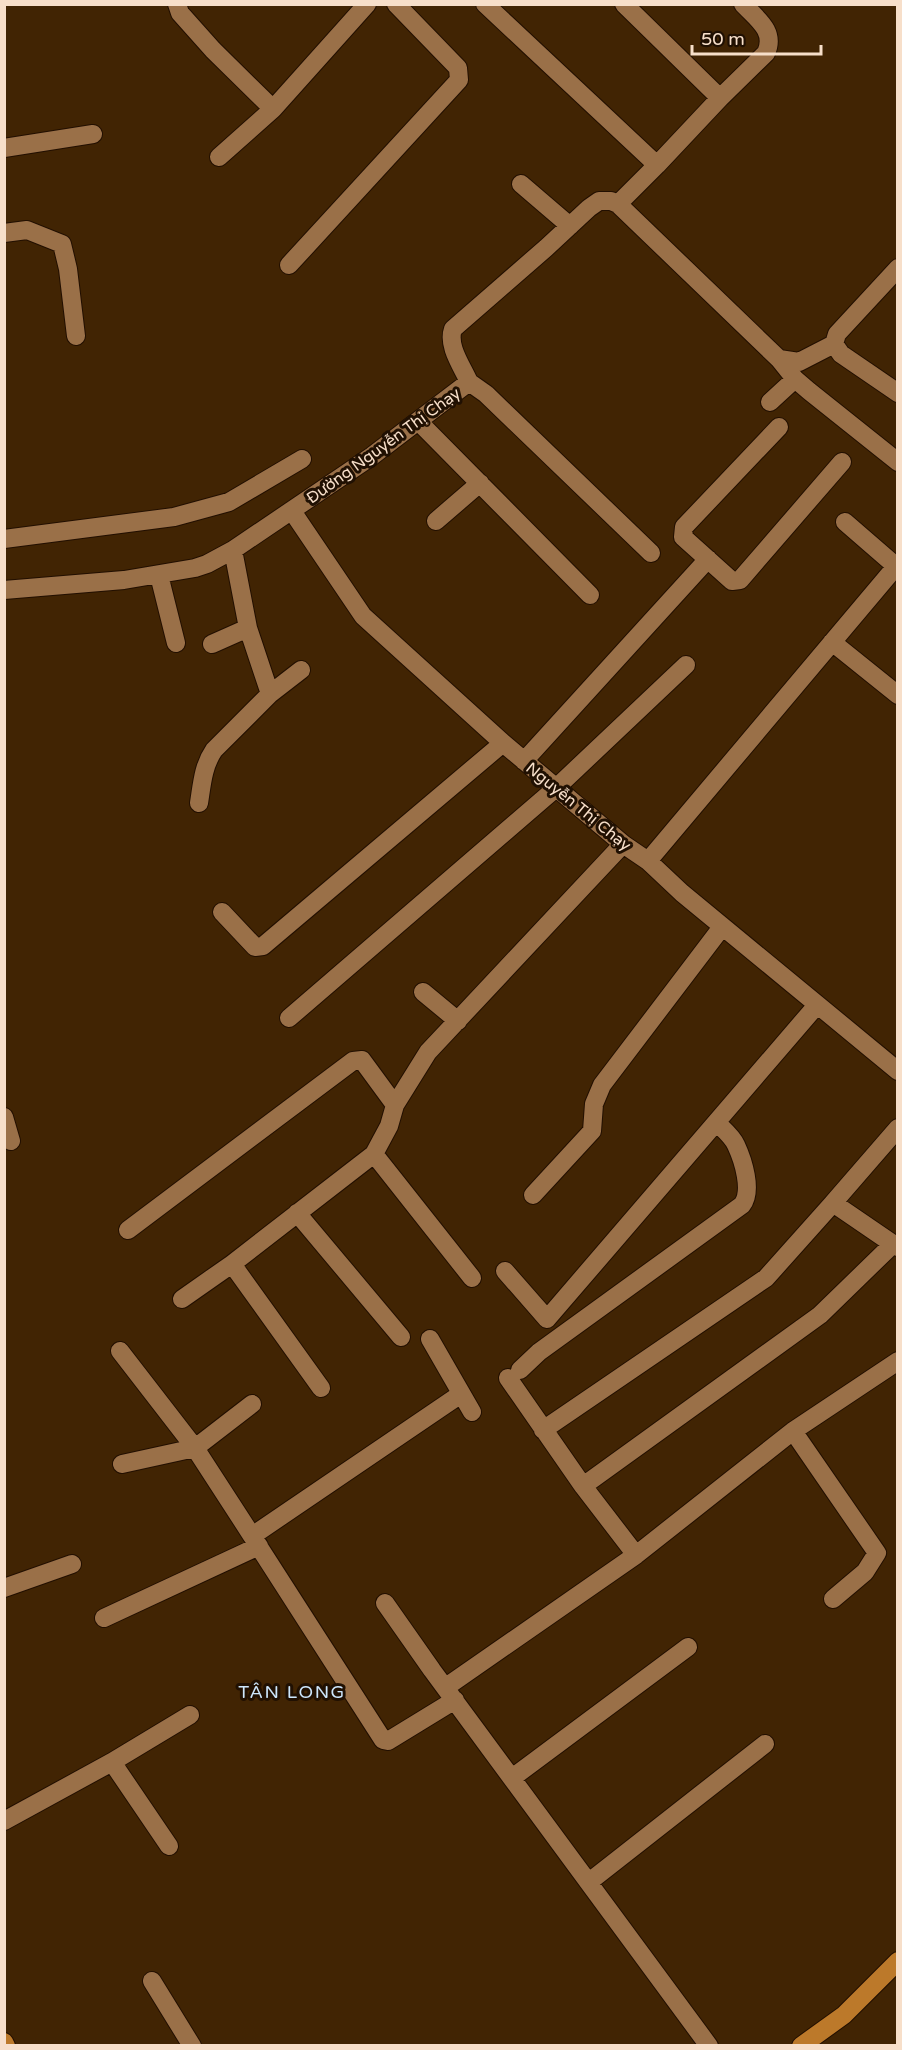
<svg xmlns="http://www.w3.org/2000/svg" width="902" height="2050" viewBox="0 0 902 2050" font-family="'Varela Round',sans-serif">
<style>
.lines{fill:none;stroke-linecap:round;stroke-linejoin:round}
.minor-casing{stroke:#220f00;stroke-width:20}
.major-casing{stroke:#220f00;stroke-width:20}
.minor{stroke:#9a7048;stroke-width:18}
.major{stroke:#bc792a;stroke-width:18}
.labels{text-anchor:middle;stroke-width:6;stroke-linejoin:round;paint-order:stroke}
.street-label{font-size:16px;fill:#f7dfca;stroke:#201002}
.neighbourhood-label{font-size:18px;letter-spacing:1.5px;fill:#cde6fc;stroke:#201002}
</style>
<rect width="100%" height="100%" fill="#412403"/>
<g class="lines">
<!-- minor casing -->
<g class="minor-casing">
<path id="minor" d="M177,4L180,13L213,50L273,109L367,4
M624,4L720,98
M4,148L93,134
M219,157L273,109
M657,165L720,98L766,53C776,31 757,19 743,4
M521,184L570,226
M618,204L779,359L795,379L809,391L898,462
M4,233L27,230L62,244L68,269L76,336
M289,265L459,80L458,68L396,4
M898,268L837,334L834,344L841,354L898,393
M779,359L799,362L834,344
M469,382L486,394L651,553
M770,402L795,379
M418,421L590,595
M779,427L684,527L683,537L732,581L740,580L842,462
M292,511L363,616L503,743L623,844L648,861L682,893L898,1071
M436,521L480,483
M845,522L898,568
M4,539L174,517L229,502L302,459
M159,575L176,643
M4,590L124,580L195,568L207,564L233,550L372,456L469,382C462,366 447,346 453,329L546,248L589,208L599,201H611L618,204L657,165L485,4
M832,642L898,695
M212,644L248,628L233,550
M270,694L301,670
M524,761L708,559
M199,803C202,784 203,766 214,750L270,694L248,628
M648,861L898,564
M222,912L255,947L263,946L503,743
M423,992L458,1021
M289,1018L556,788L686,665
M4,1117L11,1141
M374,1154L472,1278
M533,1195L592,1131L594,1104L602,1085L722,927
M833,1203L898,1128
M297,1213L401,1337
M128,1230L353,1061L362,1060L395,1105
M505,1271L547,1319L817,1005
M182,1299L232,1264
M430,1339L472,1412
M120,1351L195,1448L252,1404
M520,1370L539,1352L742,1205C753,1191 743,1160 736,1145C732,1136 723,1129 717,1123
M508,1378L583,1486L636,1555
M321,1388L232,1264L374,1154L389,1126L395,1105L428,1052L623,844
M543,1430L766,1278L833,1203L893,1244
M793,1431L877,1553L865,1572L833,1599
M122,1464L195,1448L252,1536
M583,1486L820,1315L893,1244L898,1247
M4,1588L72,1564
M385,1603L432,1670L709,2046
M104,1618L259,1546
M446,1687L636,1555L793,1431L898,1361
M455,1700L388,1741L383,1740L252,1536L461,1394
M112,1762L190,1715
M512,1778L688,1647
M4,1821L112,1762L169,1846
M589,1882L765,1744
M152,1981L192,2046"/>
</g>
<!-- major casing -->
<g class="major-casing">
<path id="major" d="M4,2042L6,2046
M801,2046L844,2015L898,1961"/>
</g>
<!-- minor -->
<use href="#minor" class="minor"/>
<!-- major -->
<use href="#major" class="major"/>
</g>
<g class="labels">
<!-- street labels -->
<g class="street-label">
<text transform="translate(383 445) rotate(-36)" y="6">Đường Nguyễn Thị Chạy</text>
<text transform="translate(579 806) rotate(39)" y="6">Nguyễn Thị Chạy</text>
</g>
<!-- neighbourhood labels -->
<g class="neighbourhood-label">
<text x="292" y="1698">TÂN LONG</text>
</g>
</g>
<!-- border -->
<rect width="902" height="2050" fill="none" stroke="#f7dfca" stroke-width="12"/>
<!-- scale -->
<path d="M692 45v9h129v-9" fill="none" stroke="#f7dfca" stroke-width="3"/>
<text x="701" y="45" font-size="18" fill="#f7dfca" stroke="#201002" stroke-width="4.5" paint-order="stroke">50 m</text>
</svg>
